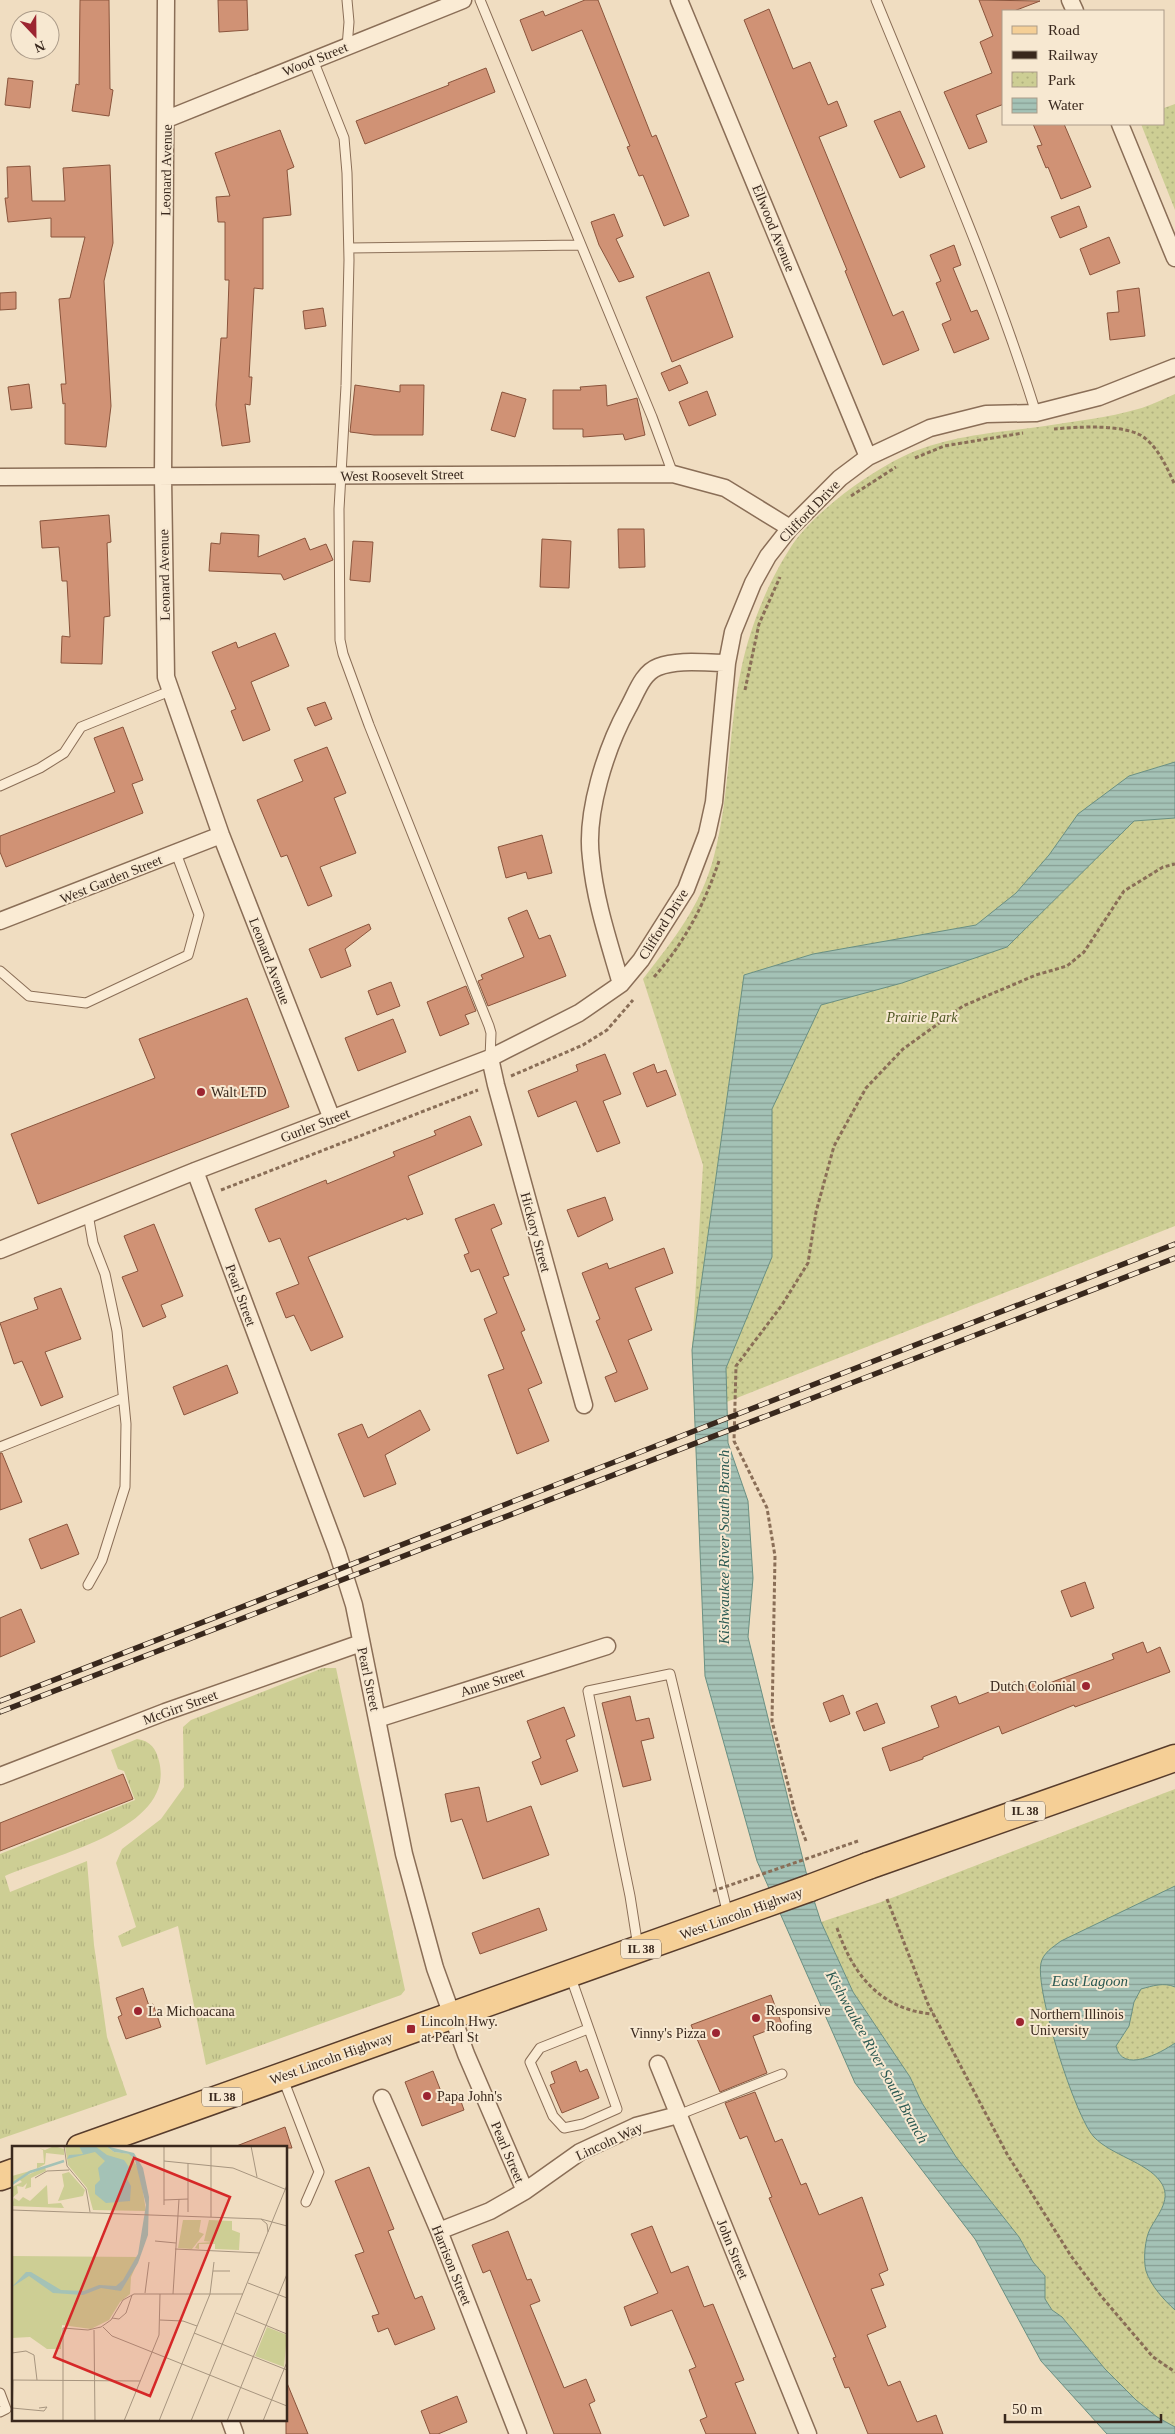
<svg xmlns="http://www.w3.org/2000/svg" width="1175" height="2434" viewBox="0 0 1175 2434" font-family="'Times New Roman',serif">
<style>
.grass{fill:url(#grass-tufts)}
.park{fill:url(#park-dots)}
.water{fill:url(#water-rules);stroke:#6a9083}
.building{fill:#d09275;stroke:#8a543c}
.lines{fill:none;stroke-linecap:round;stroke-linejoin:round}
.service-casing{stroke:#8a6e57;stroke-width:11}
.minor-casing{stroke:#8a6e57;stroke-width:19}
.primary-casing{stroke:#573c2c;stroke-width:29}
.path{stroke:#8a6e57;stroke-width:3;stroke-dasharray:4 2.5;stroke-linecap:butt}
.service{stroke:#faebd4;stroke-width:9}
.minor{stroke:#faebd4;stroke-width:16}
.primary{stroke:#f5cf96;stroke-width:26}
.rail-casing{stroke:#39281d;stroke-width:5.5}
.rail{stroke:#f7e8d1;stroke-width:4;stroke-dasharray:11;stroke-linecap:butt}
.primary-bridge-casing{stroke:#573c2c;stroke-width:29;stroke-linecap:butt}
.path-bridge{stroke:#8a6e57;stroke-width:3;stroke-dasharray:4 2.5;stroke-linecap:butt}
.primary-bridge{stroke:#f5cf96;stroke-width:26}
.poi-dot{fill:#9c2531;stroke:#f7e8d1;stroke-width:2}
.labels{text-anchor:middle;stroke-width:4;stroke-linejoin:round;paint-order:stroke}
.shield{fill:#f7e8d1;stroke:#726253;stroke-width:1}
.shield-label{font-size:12px;font-weight:bold;fill:#39281d}
.street-label{font-size:14px;fill:#39281d;stroke:#f7e8d1}
.park-label{font-size:14px;font-style:italic;fill:#4e5622;stroke:#f7e8d1}
.poi-label{font-size:14px;fill:#39281d;stroke:#f7e8d1;text-anchor:start}
.water-label{font-size:15px;font-style:italic;fill:#2b5952;stroke:#f7e8d1}
.inset-river{fill:none;stroke:#a4c2b6;stroke-width:2.5}
.inset-road{fill:none;stroke:#a7957f;stroke-width:1}
.view{fill:#d62828;fill-opacity:0.15;stroke:#d62828;stroke-width:2.5}
.inset-edge{fill:none;stroke:#39281d;stroke-width:2.5}
</style>
<defs>
<pattern id="grass-tufts" width="24" height="20" patternUnits="userSpaceOnUse" patternTransform="scale(1.25)"><rect width="24" height="20" fill="#cdce94"/><path d="M3 7l-1-3M5 7V3M7 7l1-3M15 17l-1-3M17 17v-4M19 17l1-3" fill="none" stroke="#b1b17f"/></pattern>
<pattern id="park-dots" width="8" height="8" patternUnits="userSpaceOnUse" patternTransform="scale(1.25)"><rect width="8" height="8" fill="#cdce94"/><path d="M2 2h.1M6 6h.1" fill="none" stroke="#b1b17f" stroke-width="1.8" stroke-linecap="round"/></pattern>
<pattern id="water-rules" width="6" height="5" patternUnits="userSpaceOnUse" patternTransform="scale(1.25)"><rect width="6" height="5" fill="#a4c2b6"/><path d="M0 2.5h6" fill="none" stroke="#879e93"/></pattern>
</defs>
<rect width="100%" height="100%" fill="#f0ddc1"/>
<!-- grass -->
<path class="grass" d="M323,1668H336L405,1990L401,1995L206,2065L178,1926L122,1947L118,1936L136,1927L116,1863L122,1849L161,1819L184,1787L183,1727L191,1720Z
M137,1739C151,1741 156,1749 159,1761C177,1830 49,1856 5,1876L10,1892L87,1861L94,1945L107,2037L127,2095L0,2139V1854L135,1800L124,1771L118,1769L111,1750Z"/>
<!-- park -->
<path class="park" d="M1175,104V210L1141,124H1164V108Z
M1175,394V1226L696,1414L692,1350L703,1165L643,979C674,939 701,906 714,856C730,795 728,731 741,670C749,630 767,584 789,550C810,515 865,475 902,457C947,435 996,433 1045,426C1075,421 1108,418 1138,409C1150,406 1163,399 1175,394Z
M1175,1789V2427L1157,2417L1136,2400L1105,2369L1062,2317L1052,2310L1045,2300V2276L1033,2262L1019,2237L956,2157L922,2103L910,2077L853,1992L821,1922L881,1902Z"/>
<!-- water -->
<path class="water" d="M1175,762V818L1134,821L1007,947L902,983L821,1005L772,1109V1257L726,1368L728,1443L748,1501L753,1578L748,1637L810,1888L821,1922L853,1992L910,2077L922,2103L956,2157L1019,2237L1033,2262L1045,2276V2299L1052,2310L1062,2317L1105,2369L1136,2400L1157,2417L1175,2427V2434H1107L1041,2361L975,2239L855,2083L757,1861L705,1676L692,1350L744,975L813,954L976,925L1016,893L1049,855L1078,814L1129,776Z
M1175,1886V1987C1164,1982 1152,1986 1141,1989L1134,2002L1129,2026L1116,2046C1122,2074 1161,2053 1175,2043V2310C1164,2300 1151,2286 1146,2271C1143,2259 1145,2239 1150,2229C1158,2214 1173,2198 1160,2181C1146,2162 1111,2155 1094,2137C1075,2117 1035,1990 1041,1963C1043,1953 1053,1947 1061,1941Z"/>
<!-- building -->
<path class="building" d="M80,0H109L110,89L113,90L109,116L72,111L76,84L79,85Z
M218,0H247L248,30L219,32Z
M585,0H598L652,137L656,135L689,216L664,226L643,175L639,176L627,147L630,146L582,30L532,51L520,20L543,11L545,16Z
M979,0L1040,1L1014,11H1004V104L976,115L987,142L969,149L944,92L992,73L980,42L993,36Z
M769,9L793,69L810,62L828,105L837,101L847,126L819,137L893,316L903,311L919,350L883,365L845,271L847,270L744,20Z
M486,68L495,92L365,144L356,121L449,85L448,83Z
M8,78L33,81L30,108L5,105Z
M900,111L925,167L900,178L874,121Z
M1033,124H1064L1091,187L1061,199L1048,167L1046,168L1037,146L1042,145Z
M280,130L294,167L287,170L291,215L263,218V289L254,288L249,377H252L250,405L245,404L250,442L222,446L216,405L221,338H227L229,280H225V222H218L216,197L230,196L215,153Z
M110,165L113,243L104,281L111,406L106,447L65,444V403L63,404L61,384H66L59,299L70,298L85,237H51V218L8,222L5,198H8L7,167L30,166L32,201H65L63,168Z
M1079,206L1087,227L1060,238L1051,217Z
M614,214L623,236L616,239L634,277L619,282L599,245L591,222Z
M1109,237L1120,263L1090,275L1080,249Z
M954,245L961,265L953,268L971,312L977,310L989,339L954,353L942,324L951,320L936,283L941,281L930,255Z
M709,272L733,337L672,362L646,297Z
M1139,288L1145,336L1110,340L1107,313L1119,312L1117,291Z
M16,292V309L0,310V293Z
M323,308L326,326L305,329L303,311Z
M680,365L688,383L669,391L661,373Z
M29,384L32,408L11,410L8,387Z
M355,385L400,392V385H424L423,435H374L350,432Z
M606,385L607,406L637,398L645,435L625,440L623,434L583,437V429H553V390H581L580,387Z
M707,391L716,415L689,426L679,402Z
M502,392L526,399L515,437L491,430Z
M109,515L111,542L107,543L110,616L104,617L102,664L61,663L62,636L70,637L67,581H62L59,547L42,548L40,521Z
M618,529H644L645,567L619,568Z
M221,533L259,535L258,557L305,538L310,550L326,544L333,560L284,580L281,574L209,571L211,543L220,544Z
M542,539L571,541L569,588L540,587Z
M353,541L373,542L370,582L350,580Z
M275,633L289,666L251,682L270,730L243,741L231,711L236,709L212,652L236,642L238,648Z
M325,702L332,719L315,726L307,708Z
M123,727L143,780L132,784L143,813L6,867L0,852V836L115,792L94,738Z
M327,747L346,793L334,798L356,853L320,867L332,896L308,906L287,855L281,857L257,800L303,781L294,760Z
M542,835L552,873L528,879L526,872L506,878L498,847Z
M527,910L539,939L550,935L566,976L488,1006L478,981L483,979L481,975L524,957L508,918Z
M369,924L371,929L345,949L351,966L321,978L309,949Z
M391,982L400,1006L377,1015L368,991Z
M466,986L476,1011L465,1015L469,1024L440,1036L427,1002Z
M247,998L289,1107L38,1204L11,1134L155,1078L139,1039Z
M393,1019L406,1052L358,1071L345,1038Z
M605,1054L621,1094L603,1101L620,1143L597,1152L576,1101L538,1117L528,1091L578,1071L576,1065Z
M654,1064L657,1073L666,1070L676,1095L647,1107L633,1073Z
M470,1116L482,1145L408,1176L423,1214L407,1220L406,1218L308,1257L343,1337L311,1351L294,1315L286,1318L276,1293L299,1284L280,1238L269,1242L255,1209L326,1180L327,1184L395,1156L393,1152L436,1135L434,1131Z
M605,1197L613,1220L578,1237L567,1210Z
M494,1204L502,1224L491,1229L509,1275L503,1277L525,1330L521,1332L542,1383L528,1389L549,1441L517,1454L488,1375L504,1369L484,1319L497,1313L479,1269L471,1272L464,1255L469,1253L455,1219Z
M154,1224L183,1296L161,1305L166,1317L143,1327L122,1277L138,1271L124,1236Z
M664,1248L673,1273L635,1288L652,1330L628,1340L648,1389L615,1402L605,1377L617,1372L596,1321L600,1319L582,1273L607,1263L609,1269Z
M61,1288L81,1339L45,1352L63,1397L41,1406L22,1361L14,1364L0,1323L38,1309L34,1298Z
M227,1365L238,1393L184,1415L173,1387Z
M420,1410L430,1430L385,1455L396,1484L364,1497L338,1434L362,1424L368,1438Z
M0,1453H2L22,1502L0,1510Z
M67,1524L79,1554L41,1569L29,1539Z
M1085,1582L1094,1608L1071,1617L1061,1591Z
M21,1609L35,1642L0,1657V1618Z
M1143,1642L1147,1653L1160,1647L1170,1672L1075,1707L1074,1705L1002,1734L999,1726L923,1757V1759L890,1771L882,1748L939,1727L931,1706L956,1696L959,1704L1019,1680L1022,1687L1034,1683L1036,1688L1114,1659L1112,1654Z
M843,1695L850,1714L830,1722L823,1703Z
M630,1696L636,1721L649,1718L654,1738L641,1741L651,1780L623,1787L602,1703Z
M877,1703L885,1723L864,1731L856,1712Z
M564,1707L575,1736L566,1740L578,1771L541,1785L532,1762L541,1758L527,1721Z
M123,1774L133,1799L0,1851V1823Z
M479,1787L487,1822L531,1806L549,1855L483,1879L462,1819L451,1822L445,1794Z
M539,1908L547,1930L480,1954L472,1933Z
M143,1988L149,2006L153,2004L161,2027L126,2039L118,2017L122,2015L116,1998Z
M771,1995L782,2025L753,2036L767,2073L720,2092L691,2025Z
M576,2061L580,2072L587,2069L599,2098L562,2113L550,2085L555,2083L551,2072Z
M433,2071L444,2099L458,2093L464,2110L422,2126L405,2082Z
M755,2092L775,2142L782,2139L801,2185L806,2183L819,2215L862,2197L888,2270L879,2274L884,2285L871,2289L886,2327L867,2335L888,2386L900,2381L917,2422L936,2415L943,2434H868L849,2387L845,2388L833,2358L836,2357L769,2198L772,2197L747,2136L740,2139L725,2103Z
M285,2127L292,2148H234V2147Z
M369,2167L394,2229L388,2231L415,2299L422,2296L435,2329L395,2345L388,2328L378,2332L372,2316L379,2314L355,2255L364,2252L335,2181Z
M652,2226L671,2273L688,2266L704,2307L713,2304L744,2380L735,2383L756,2434H706L700,2420L707,2417L689,2370L696,2367L672,2310L631,2326L624,2307L658,2293L631,2234Z
M508,2231L527,2280L531,2279L540,2301L530,2305L564,2388L586,2379L595,2401L589,2404L601,2434H554L490,2270L483,2273L472,2245Z
M286,2383H287L308,2434H286Z
M457,2396L467,2422L438,2434H430L421,2411Z"/>
<g class="lines">
<!-- service casing -->
<g class="service-casing">
<path id="service" d="M480,0L652,417L673,474
M876,0C932,137 992,272 1036,413
M347,47L349,22L347,0
M313,60L344,138L347,173L349,260L346,386L339,509L340,640L343,654L369,725L489,1026L491,1033L490,1058
M349,248L580,245
M0,786L40,768L64,753L81,727L170,691
M0,971L29,996L86,1003L188,955L199,915L176,853
M0,1447L123,1398
M88,1585L102,1560L125,1487L126,1424L117,1331L105,1274L93,1243L88,1214
M638,1947L630,1896L588,1691L670,1674L728,1915
M570,1975L617,2109L583,2124L564,2128L553,2116L530,2062L540,2048L588,2029
M283,2079L319,2172L306,2202
M678,2115L782,2074
M0,2393L6,2409L0,2412"/>
</g>
<!-- minor casing -->
<g class="minor-casing">
<path id="minor" d="M166,0L163,477L166,677L221,835L332,1119
M679,0L868,457
M1070,0L1075,11
M167,119L463,0
M1120,124L1175,258
M0,477L673,474L725,488L790,528
M0,921L221,835
M621,984C609,942 595,901 591,858C585,813 606,748 628,708C636,694 642,673 658,667C678,659 706,663 727,663
M490,1058L496,1085L584,1405
M195,1171L337,1551L354,1605L404,1854L435,1968L466,2054L525,2191
M0,1250L195,1171L490,1058L579,1013L621,984L641,960L686,889L707,834L714,802L727,663L733,632L753,583L768,556L790,528L840,478L868,457L930,428L986,414L1036,413L1099,397L1175,367
M377,1719L607,1646
M0,1776L165,1712L361,1643
M658,2064L808,2434
M382,2098L439,2231L518,2434
M439,2231L490,2211L525,2191L580,2152L636,2126L678,2115
M230,2420L235,2434"/>
</g>
<!-- primary casing -->
<g class="primary-casing">
<path id="primary" d="M868,1866L1175,1758
M80,2148L810,1888
M0,2177L14,2172"/>
</g>
<!-- path -->
<path class="path" d="M1054,429C1075,427 1129,423 1146,439C1160,451 1167,468 1175,485
M915,458L944,446L1023,433
M851,496L896,467
M745,690L759,624L780,577
M654,977C685,942 704,905 719,861
M511,1076L583,1045L607,1030L633,1000
M221,1190L478,1090
M806,1841L795,1812L772,1721L775,1556L767,1508L734,1441L736,1366L782,1305L808,1263L816,1212L834,1146L866,1088L903,1049L963,1006L1036,975L1067,966L1084,952L1124,891L1163,867L1175,864
M887,1899L928,2004L1007,2154L1071,2256L1101,2296L1153,2357L1175,2372
M837,1928C853,1975 881,2010 933,2014"/>
<!-- service -->
<use href="#service" class="service"/>
<!-- minor -->
<use href="#minor" class="minor"/>
<!-- primary -->
<use href="#primary" class="primary"/>
<!-- rail casing -->
<g class="rail-casing">
<path id="rail" d="M0,1701L1175,1244
M0,1712L1175,1258"/>
</g>
<!-- rail -->
<use href="#rail" class="rail"/>
<!-- primary-bridge casing -->
<g class="primary-bridge-casing">
<path id="primary-bridge" d="M810,1888L868,1866"/>
</g>
<!-- path-bridge -->
<path class="path-bridge" d="M713,1891L858,1841"/>
<!-- primary-bridge -->
<use href="#primary-bridge" class="primary-bridge"/>
</g>
<!-- markers -->
<g class="poi-dot">
<circle cx="201" cy="1092" r="5"/>
<circle cx="1086" cy="1686" r="5"/>
<circle cx="138" cy="2011" r="5"/>
<circle cx="756" cy="2018" r="5"/>
<circle cx="1020" cy="2022" r="5"/>
<rect x="406" y="2024" width="10" height="10" rx="2.5"/>
<circle cx="716" cy="2033" r="5"/>
<circle cx="427" cy="2096" r="5"/>
</g>
<g class="labels">
<!-- shield labels -->
<g class="shield">
<rect x="1005" y="1801.5" width="40" height="19" rx="4"/>
<rect x="621" y="1939.5" width="40" height="19" rx="4"/>
<rect x="202" y="2087.5" width="40" height="19" rx="4"/>
</g>
<g class="shield-label">
<text x="1025" y="1815">IL 38</text>
<text x="641" y="1953">IL 38</text>
<text x="222" y="2101">IL 38</text>
</g>
<!-- street labels -->
<g class="street-label">
<text transform="translate(315 59) rotate(-22)" y="5">Wood Street</text>
<text transform="translate(166 170) rotate(-89)" y="5">Leonard Avenue</text>
<text transform="translate(774 228) rotate(68)" y="5">Ellwood Avenue</text>
<text transform="translate(402 475) rotate(-1)" y="5">West Roosevelt Street</text>
<text transform="translate(809 511) rotate(-46)" y="5">Clifford Drive</text>
<text transform="translate(164 575) rotate(-91)" y="5">Leonard Avenue</text>
<text transform="translate(111 879) rotate(-22)" y="5">West Garden Street</text>
<text transform="translate(663 924) rotate(-58)" y="5">Clifford Drive</text>
<text transform="translate(270 961) rotate(69)" y="5">Leonard Avenue</text>
<text transform="translate(315 1125) rotate(-21)" y="5">Gurler Street</text>
<text transform="translate(536 1232) rotate(75)" y="5">Hickory Street</text>
<text transform="translate(241 1295) rotate(70)" y="5">Pearl Street</text>
<text transform="translate(369 1679) rotate(78)" y="5">Pearl Street</text>
<text transform="translate(492 1682) rotate(-18)" y="5">Anne Street</text>
<text transform="translate(180 1707) rotate(-20)" y="5">McGirr Street</text>
<text transform="translate(741 1913) rotate(-20)" y="5">West Lincoln Highway</text>
<text transform="translate(331 2058) rotate(-20)" y="5">West Lincoln Highway</text>
<text transform="translate(609 2141) rotate(-25)" y="5">Lincoln Way</text>
<text transform="translate(508 2152) rotate(67)" y="5">Pearl Street</text>
<text transform="translate(733 2249) rotate(68)" y="5">John Street</text>
<text transform="translate(452 2265) rotate(68)" y="5">Harrison Street</text>
</g>
<!-- park labels -->
<g class="park-label">
<text x="922" y="1022">Prairie Park</text>
</g>
<!-- poi labels -->
<g class="poi-label">
<text x="211" y="1097">Walt LTD</text>
<text x="1076" y="1691" text-anchor="end">Dutch Colonial</text>
<text x="766" y="2015">Responsive<tspan x="766" dy="16">Roofing</tspan></text>
<text x="148" y="2016">La Michoacana</text>
<text x="1030" y="2019">Northern Illinois<tspan x="1030" dy="16">University</tspan></text>
<text x="421" y="2026">Lincoln Hwy.<tspan x="421" dy="16">at Pearl St</tspan></text>
<text x="706" y="2038" text-anchor="end">Vinny's Pizza</text>
<text x="437" y="2101">Papa John's</text>
</g>
<!-- water labels -->
<g class="water-label">
<text transform="translate(724 1547) rotate(-90)" y="5">Kishwaukee River South Branch</text>
<text x="1090" y="1986">East Lagoon</text>
<text transform="translate(877 2057) rotate(61)" y="5">Kishwaukee River South Branch</text>
</g>
</g>
<!-- overview -->
<g transform="translate(12 2146)">
<rect width="275" height="275" fill="#f0ddc1"/>
<path d="M42,0L52,3V9L34,7L33,18L5,34L2,33L4,34L0,38V30L25,23V17H32L31,4L27,2L33,4ZM33,21L34,25L19,32V41L13,43L15,37L11,41L5,40L6,47L0,52V41L10,36L7,33ZM171,74H189L187,86L192,88L180,103L166,102ZM197,74L220,75V84L228,87L227,104L203,103V98H187V103L183,102L186,97L200,96L192,95Z" fill="#cdce94"/>
<path d="M57,26L73,44L71,50L46,55L52,40L50,28ZM35,39L36,58L49,57L52,62L0,60L2,52L7,55L11,51L18,55Z" fill="#cdce94"/>
<path d="M53,0H94L102,6L118,8L128,26L134,65L81,64L75,42L56,19ZM0,110L128,111L119,131L118,148L108,156L97,174L79,183L50,179L49,203H35L18,191L0,192ZM255,181L275,189L272,221L243,210Z" fill="#cdce94"/>
<path d="M67,0H83L95,9L112,14L119,24L115,33L119,40L118,55L94,57L83,48V39L88,34L86,22L93,15L83,6L55,13L57,9L71,8ZM94,0L122,7L131,22L137,51L136,89L126,117L109,145L89,142L71,149L41,147L17,130L0,141L14,126H19L49,144L72,145L87,139L104,140L111,134L126,108L134,59L123,14L117,8L102,6Z" fill="#a4c2b6"/>
<path class="inset-river" d="M0,38L18,26L52,15"/>
<path class="inset-road" d="M52,0L55,20L74,43L78,66M152,0V59M199,0V71M239,0L245,31M152,15L221,22L275,44M23,32L35,25L57,24M152,54L176,53M0,64L249,73L275,80M176,66V17M249,73L255,78L256,86M143,95L164,97M163,103L248,107M201,125H218M236,137L275,152M133,147L137,116M161,148L167,53M224,167L275,188M100,172L107,173L114,167L120,149M148,174L171,175L185,180M91,181L100,190L275,260M82,184L83,275M182,187L275,224M0,207L14,205L22,209L25,234M0,234L128,235M0,262L32,265L35,261L27,262M0,275L1,234M51,275V182L76,184L89,181L99,174L111,154L122,148H231M112,275L147,189L148,148M147,275L198,148L202,116M179,275L275,39M215,275L275,128M251,275L275,216"/>
<path class="view" d="M122,12L218,51L138,250L42,211Z"/>
<rect width="275" height="275" class="inset-edge"/>
</g>
<!-- legend -->
<rect x="1002" y="10" width="162" height="115" fill="#f7e8d1" stroke="#ab9b89"/>
<rect x="1012" y="26" width="25" height="8" fill="#f5cf96" stroke="#ab9b89"/>
<text x="1048" y="35" font-size="15" fill="#39281d">Road</text>
<rect x="1012" y="51" width="25" height="8" fill="#39281d" stroke="#ab9b89"/>
<text x="1048" y="60" font-size="15" fill="#39281d">Railway</text>
<rect x="1012" y="72" width="25" height="15" fill="url(#park-dots)" stroke="#ab9b89"/>
<text x="1048" y="85" font-size="15" fill="#39281d">Park</text>
<rect x="1012" y="98" width="25" height="15" fill="url(#water-rules)" stroke="#ab9b89"/>
<text x="1048" y="110" font-size="15" fill="#39281d">Water</text>
<!-- north arrow -->
<g transform="translate(35 35) rotate(158)"><circle r="24" fill="#f7e8d1" stroke="#ab9b89"/>
<path d="M0-4L9 19L0 12L-9 19Z" fill="#9c2531"/>
<text y="-8" font-size="14" font-weight="bold" text-anchor="middle" fill="#39281d">N</text>
</g>
<!-- scale -->
<path d="M1005 2414v8h156v-8" fill="none" stroke="#39281d" stroke-width="2.5"/>
<text x="1012" y="2414" font-size="15" fill="#39281d" stroke="#f7e8d1" stroke-width="4" paint-order="stroke">50 m</text>
</svg>
